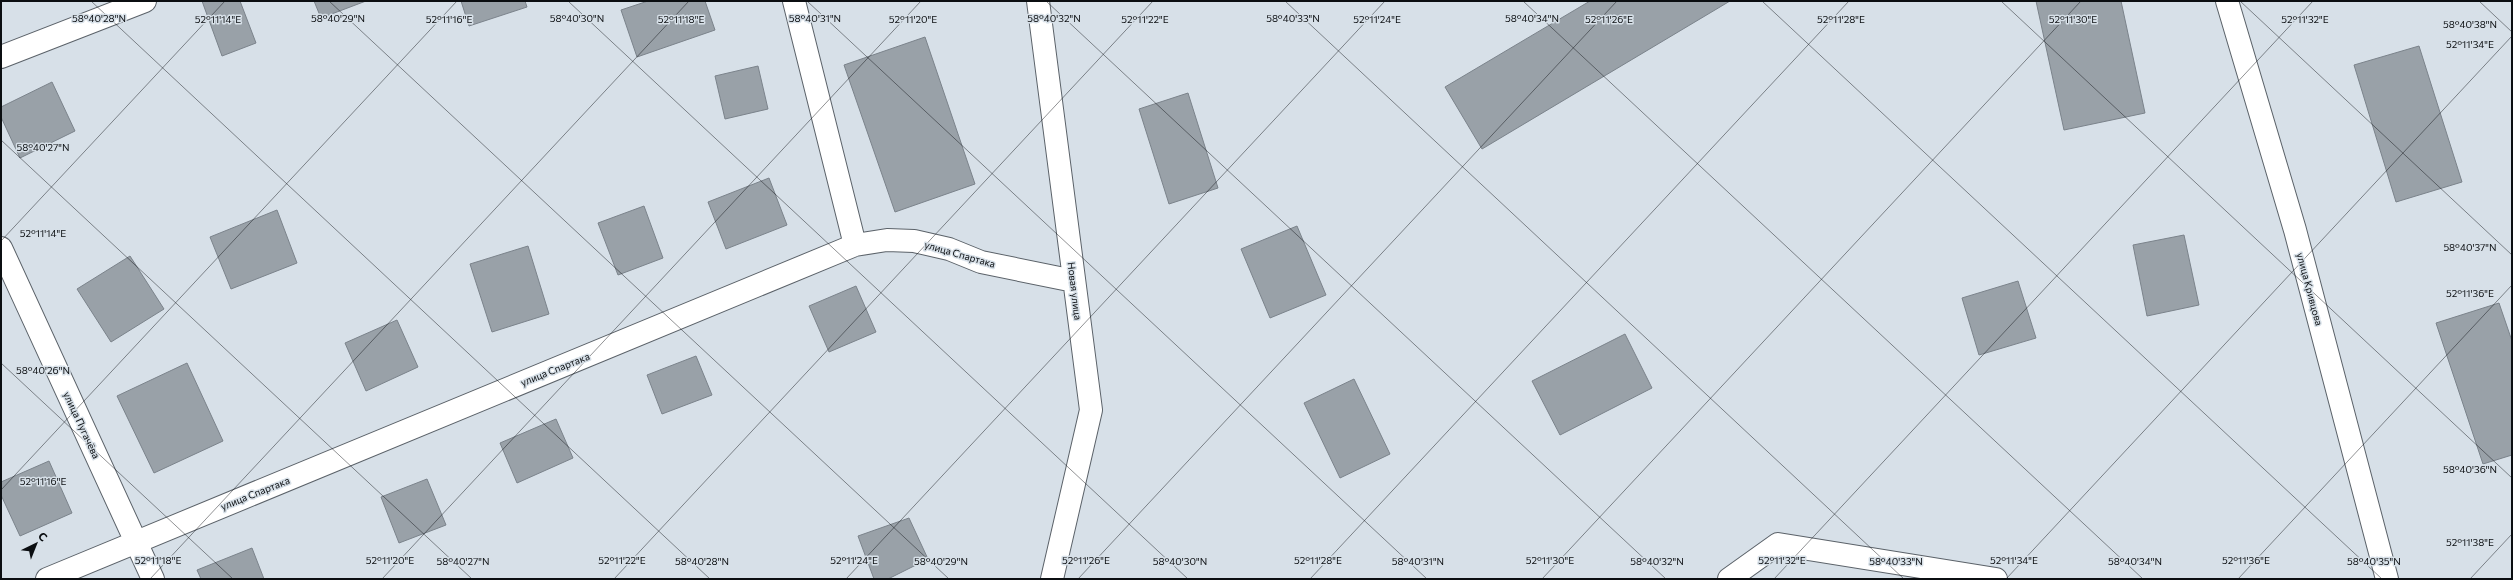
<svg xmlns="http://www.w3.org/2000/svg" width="2513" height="580" viewBox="0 0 2513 580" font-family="Commissioner,sans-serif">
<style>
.building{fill:#99a1a8;stroke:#7b838b}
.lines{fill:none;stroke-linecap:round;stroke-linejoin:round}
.minor-casing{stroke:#5b6269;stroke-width:24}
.minor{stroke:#fff;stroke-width:22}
.ticks{fill:none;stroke:#0b0e11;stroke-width:1;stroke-opacity:0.45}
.labels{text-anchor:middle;stroke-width:3;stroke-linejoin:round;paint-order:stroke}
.street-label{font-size:10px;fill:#0b0e11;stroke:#d7e0e8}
.ticks-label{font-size:10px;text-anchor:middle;fill:#0b0e11;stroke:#d7e0e8;stroke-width:3;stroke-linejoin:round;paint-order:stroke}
</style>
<rect width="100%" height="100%" fill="#d7e0e8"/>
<!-- building -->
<path class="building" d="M202,1H240L256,43L222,56Z
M314,1H366L321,18Z
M461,1H525L527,7L469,26Z
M648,1H705L715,30L637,57L621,10Z
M1590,1H1730L1482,149L1445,87Z
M2036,1H2121L2145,113L2064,130Z
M925,37L975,184L895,212L844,65Z
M2419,46L2462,182L2396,202L2354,65Z
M758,66L768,109L725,119L715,76Z
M52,82L75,131L20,158L1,117V107Z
M1188,93L1218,188L1169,204L1139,109Z
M769,178L787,225L726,249L708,202Z
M644,206L663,258L618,275L598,223Z
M277,210L297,263L231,289L210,237Z
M1297,226L1326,295L1270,318L1241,249Z
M2184,235L2199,305L2147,316L2133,245Z
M528,246L549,314L492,332L470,264Z
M130,256L164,309L111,342L77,289Z
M2018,281L2036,338L1979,355L1962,298Z
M856,286L876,332L829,352L809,306Z
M2499,303L2512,341V455L2483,464L2436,323Z
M397,320L418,367L366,391L345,343Z
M1625,334L1652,388L1560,435L1532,381Z
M696,356L712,395L662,414L647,375Z
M187,363L223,441L154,473L117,396Z
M1354,379L1390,454L1340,478L1304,403Z
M556,419L573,458L517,483L500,443Z
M49,461L72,513L20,536L1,495V482Z
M427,479L446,525L399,543L381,497Z
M909,518L928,559L888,579H874L858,536Z
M252,548L264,579H201L197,570Z"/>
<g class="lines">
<!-- minor casing -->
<g class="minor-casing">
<path id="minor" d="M794,1L855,245
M1038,1L1091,410L1052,579
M2227,1L2295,230L2387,579
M1,57L145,1
M1,248L153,579
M47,579L855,245L887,240L914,241L949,249L981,262L1074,281
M1729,579L1778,544L1996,579"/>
</g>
<!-- minor -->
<use href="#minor" class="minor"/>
</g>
<!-- ticks -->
<path class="ticks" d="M91,1L710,579M329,1L949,579M568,1L1188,579M807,1L1427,579M1046,1L1666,579M1285,1L1904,579M1523,1L2143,579M1762,1L2382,579M2001,1L2512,478M2240,1L2512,255M2479,1L2512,32M1,140L472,579M1,241L225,1M1,363L233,579M1,490L457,1M150,579L689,1M382,579L921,1M614,579L1153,1M846,579L1385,1M1078,579L1617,1M1310,579L1849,1M1542,579L2081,1M1774,579L2313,1M2006,579L2512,36M2238,579L2512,285M2470,579L2512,534"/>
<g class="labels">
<!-- street labels -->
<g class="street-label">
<text transform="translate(960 254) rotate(16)" y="4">улица Спартака</text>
<text transform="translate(2310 289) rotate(75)" y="4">улица Кривцова</text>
<text transform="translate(1075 291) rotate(83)" y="4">Новая улица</text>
<text transform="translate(555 369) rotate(-22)" y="4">улица Спартака</text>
<text transform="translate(82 425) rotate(65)" y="4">улица Пугачёва</text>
<text transform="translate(255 493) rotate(-22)" y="4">улица Спартака</text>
</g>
</g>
<g class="ticks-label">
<text x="99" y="22">58°40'28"N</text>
<text x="338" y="22">58°40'29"N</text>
<text x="577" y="22">58°40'30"N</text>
<text x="815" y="22">58°40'31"N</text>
<text x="1054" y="22">58°40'32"N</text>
<text x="1293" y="22">58°40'33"N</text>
<text x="1532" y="22">58°40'34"N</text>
<text x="218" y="23">52°11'14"E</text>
<text x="449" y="23">52°11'16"E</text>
<text x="681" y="23">52°11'18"E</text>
<text x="913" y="23">52°11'20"E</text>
<text x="1145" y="23">52°11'22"E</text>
<text x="1377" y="23">52°11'24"E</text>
<text x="1609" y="23">52°11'26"E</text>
<text x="1841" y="23">52°11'28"E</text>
<text x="2073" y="23">52°11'30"E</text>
<text x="2305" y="23">52°11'32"E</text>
<text x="2470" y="28">58°40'38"N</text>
<text x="2470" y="48">52°11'34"E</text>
<text x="43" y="151">58°40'27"N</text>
<text x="43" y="237">52°11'14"E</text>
<text x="2470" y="251">58°40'37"N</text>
<text x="2470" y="297">52°11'36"E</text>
<text x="43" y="374">58°40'26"N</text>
<text x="2470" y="473">58°40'36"N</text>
<text x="43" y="485">52°11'16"E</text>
<text x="2470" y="546">52°11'38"E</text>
<text x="158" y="564">52°11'18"E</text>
<text x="390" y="564">52°11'20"E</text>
<text x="622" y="564">52°11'22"E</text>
<text x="854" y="564">52°11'24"E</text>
<text x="1086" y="564">52°11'26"E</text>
<text x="1318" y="564">52°11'28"E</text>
<text x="1550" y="564">52°11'30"E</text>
<text x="1782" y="564">52°11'32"E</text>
<text x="2014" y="564">52°11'34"E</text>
<text x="2246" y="564">52°11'36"E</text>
<text x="463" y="565">58°40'27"N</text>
<text x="702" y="565">58°40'28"N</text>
<text x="941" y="565">58°40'29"N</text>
<text x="1180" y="565">58°40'30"N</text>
<text x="1418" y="565">58°40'31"N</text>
<text x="1657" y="565">58°40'32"N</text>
<text x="1896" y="565">58°40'33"N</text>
<text x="2135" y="565">58°40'34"N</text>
<text x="2374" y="565">58°40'35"N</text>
</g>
<!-- border -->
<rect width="2513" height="580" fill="none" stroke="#0b0e11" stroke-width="4"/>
<!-- north arrow -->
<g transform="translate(36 544) rotate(43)" stroke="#d7e0e8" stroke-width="3" paint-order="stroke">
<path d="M0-3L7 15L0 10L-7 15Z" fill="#0b0e11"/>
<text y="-6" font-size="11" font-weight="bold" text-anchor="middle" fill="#0b0e11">С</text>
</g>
</svg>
